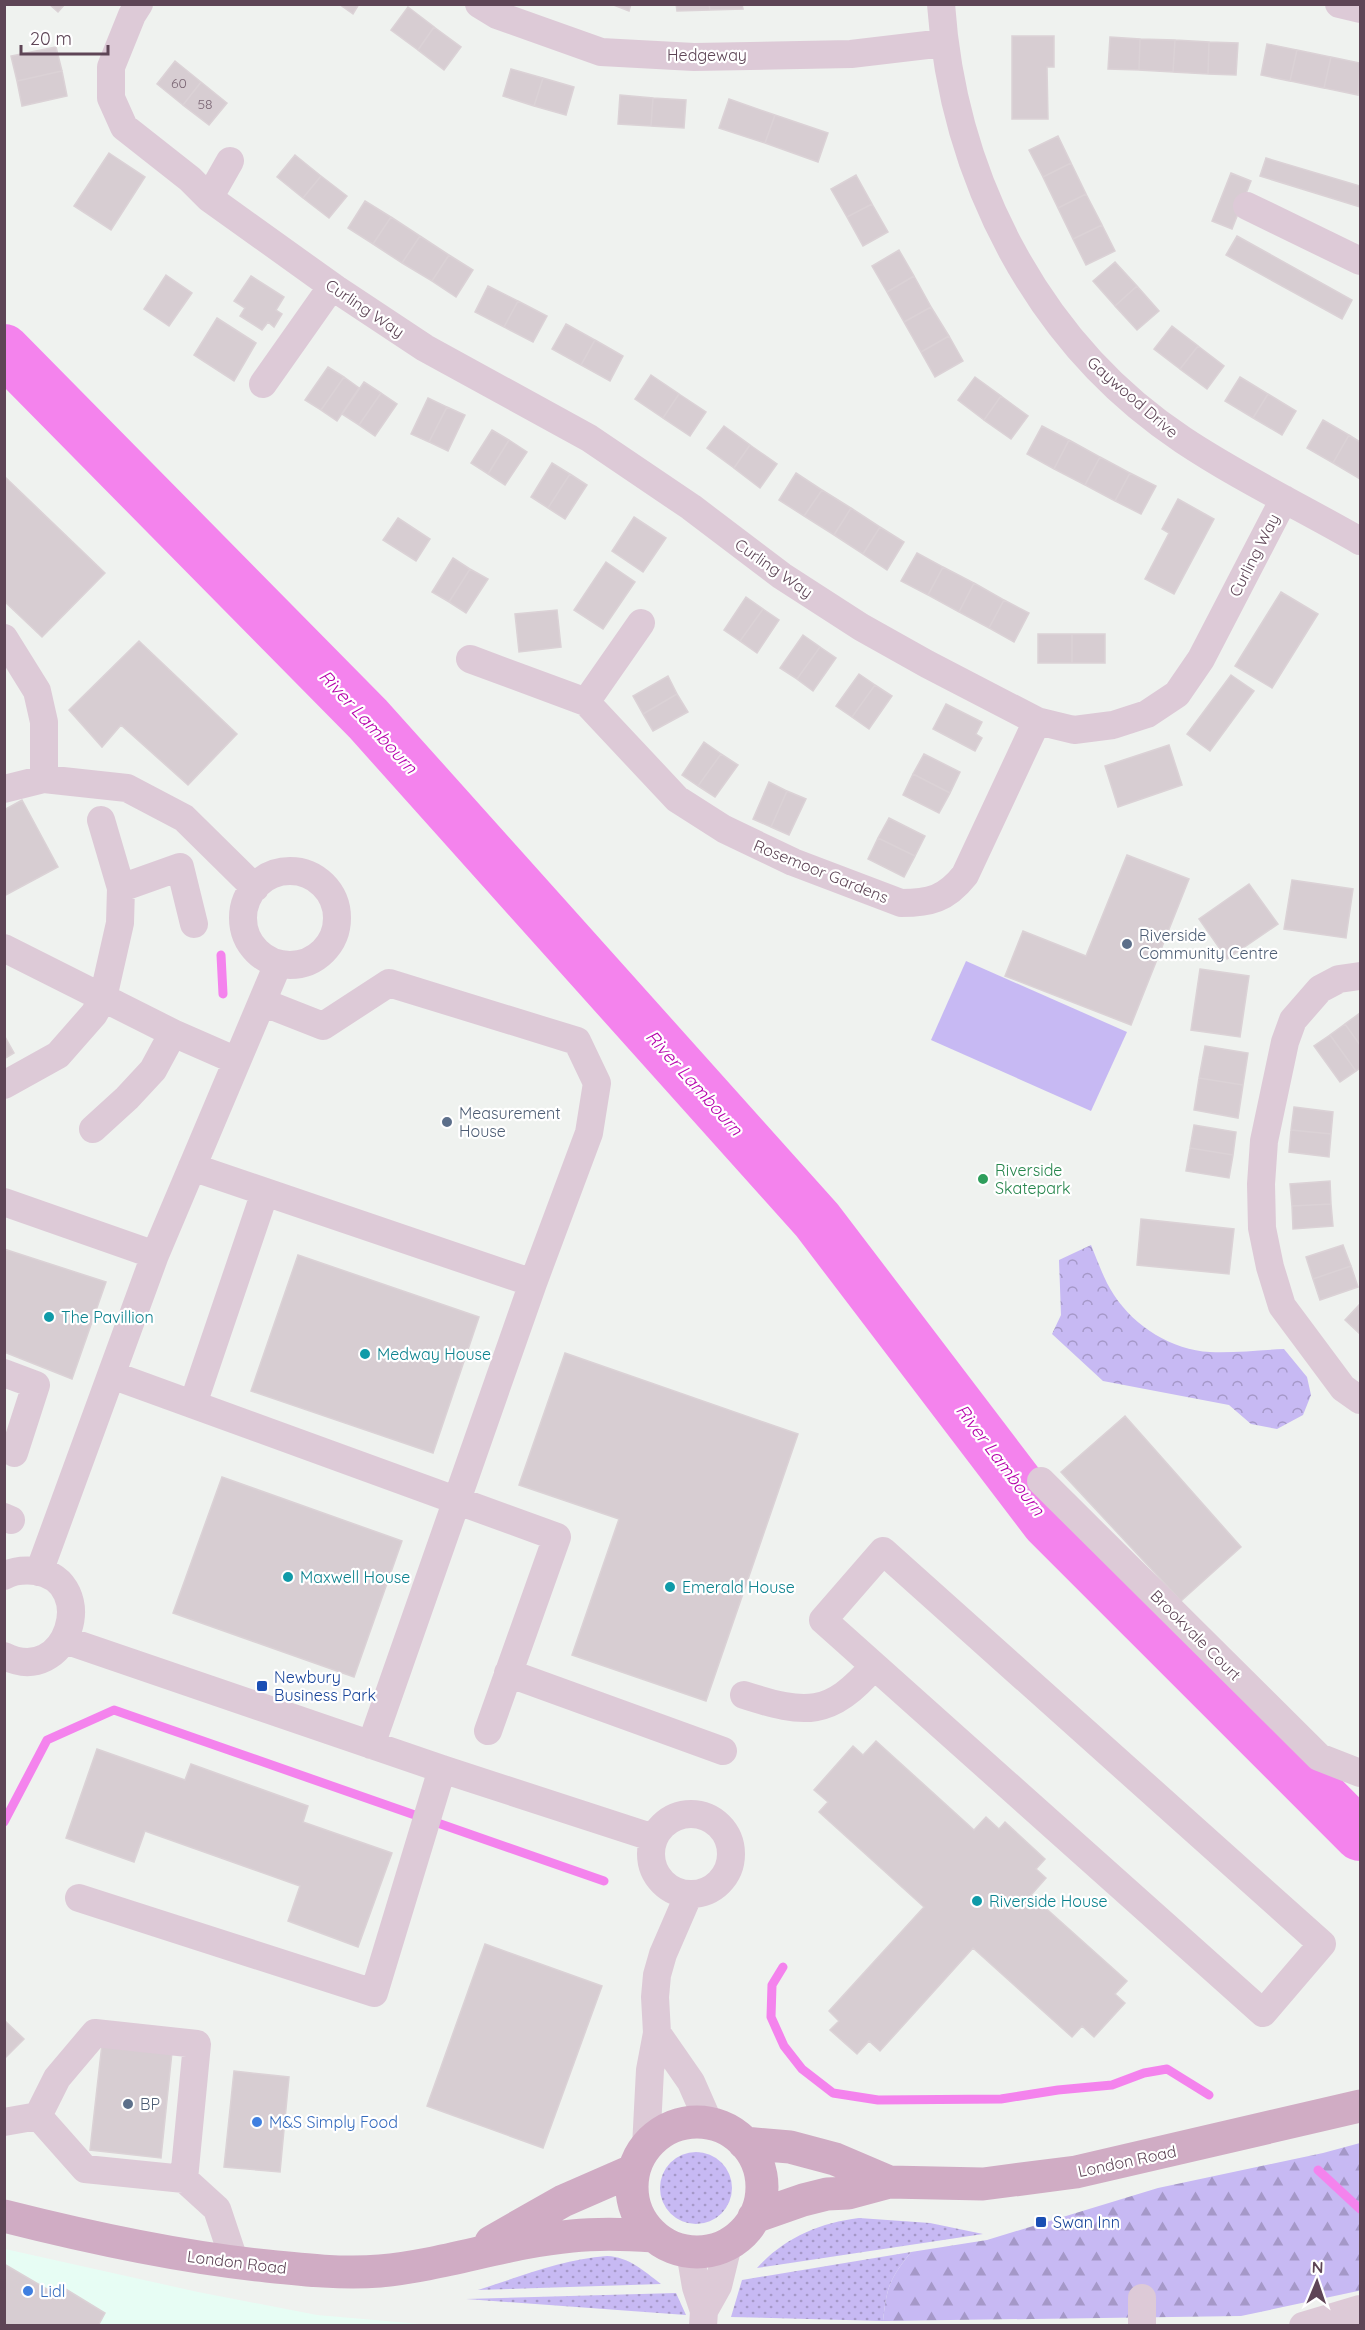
<svg xmlns="http://www.w3.org/2000/svg" width="1365" height="2330" viewBox="0 0 1365 2330" font-family="Quicksand,sans-serif">
<style>
.commercial{fill:#e7fdf4}
.grass{fill:url(#grass-dots)}
.forest{fill:url(#forest-firs)}
.park{fill:url(#park-crowns)}
.pitch{fill:#c7b9f3}
.lines{fill:none;stroke-linecap:round;stroke-linejoin:round}
.stream{stroke:#f483ed;stroke-width:9}
.river{stroke:#f483ed;stroke-width:52}
.building{fill:#d7cdd2;stroke:#dbd2d6;stroke-width:1.5}
.minor{stroke:#ddcad7;stroke-width:28}
.major{stroke:#d0acc4;stroke-width:33}
.service-dot{fill:#5c6f8a;stroke:#fff;stroke-width:2}
.leisure-dot{fill:#2e9e5b;stroke:#fff;stroke-width:2}
.culture-dot{fill:#0f9aa8;stroke:#fff;stroke-width:2}
.transit-dot{fill:#1a4fb4;stroke:#fff;stroke-width:2}
.shop-dot{fill:#3f7fe0;stroke:#fff;stroke-width:2}
.labels{text-anchor:middle;stroke-width:4.5;stroke-linejoin:round;paint-order:stroke}
.number-label{font-size:14px;fill:#7c6775}
.street-label{font-size:16px;fill:#5e4556;stroke:#fff}
.service-label{font-size:16px;fill:#4e5e75;stroke:#fff;text-anchor:start}
.leisure-label{font-size:16px;fill:#27864d;stroke:#fff;text-anchor:start}
.culture-label{font-size:16px;fill:#0d838f;stroke:#fff;text-anchor:start}
.transit-label{font-size:16px;fill:#164399;stroke:#fff;text-anchor:start}
.shop-label{font-size:16px;fill:#366cbe;stroke:#fff;text-anchor:start}
.water-label{font-size:18px;font-style:italic;fill:#b600ab;stroke:#fff}
</style>
<defs>
<pattern id="grass-dots" width="8" height="8" patternUnits="userSpaceOnUse" patternTransform="scale(1.5)"><rect width="8" height="8" fill="#c7b9f3"/><path d="M2 2h.1M6 6h.1" fill="none" stroke="#a598c8" stroke-width="1.8" stroke-linecap="round"/></pattern>
<pattern id="forest-firs" width="22" height="20" patternUnits="userSpaceOnUse" patternTransform="scale(1.5)"><rect width="22" height="20" fill="#c7b9f3"/><path d="M5 1l3.5 6h-7zM16 11l3.5 6h-7z" fill="#a598c8"/></pattern>
<pattern id="park-crowns" width="20" height="18" patternUnits="userSpaceOnUse" patternTransform="scale(1.5)"><rect width="20" height="18" fill="#c7b9f3"/><path d="M2 6a3 3 0 1 1 6 0M12 15a3 3 0 1 1 6 0" fill="none" stroke="#a598c8"/></pattern>
</defs>
<rect width="100%" height="100%" fill="#eff2ef"/>
<!-- commercial -->
<path class="commercial" d="M5,2249L198,2292L317,2315L432,2325L5,2326Z"/>
<!-- grass -->
<path class="grass" d="M660 2188a36 36 0 1 1 72 0a36 36 0 1 1-72 0Z
M859,2218L930,2223L983,2234L757,2268C784,2238 819,2223 859,2218Z
M911,2252C889,2280 887,2286 883,2321L731,2317L742,2280Z
M607,2256C629,2257 644,2271 661,2284L478,2290C519,2277 563,2259 607,2256Z
M676,2293L686,2315L466,2299Z"/>
<!-- forest -->
<path class="forest" d="M1360,2143V2290L1358,2291L1241,2316L883,2321C887,2286 889,2280 911,2252L987,2240L1158,2188L1323,2153Z"/>
<!-- park -->
<path class="park" d="M1091,1245C1098,1262 1104,1280 1114,1295C1135,1327 1172,1350 1210,1352C1235,1353 1260,1350 1284,1349L1307,1377L1311,1395L1303,1415L1277,1429L1251,1424L1229,1405L1103,1381L1052,1334L1061,1315L1059,1260Z"/>
<!-- pitch -->
<path class="pitch" d="M966,961L1127,1032L1091,1111L931,1040Z"/>
<g class="lines">
<!-- stream -->
<path class="stream" d="M221,955L223,994
M4,1822L47,1740L114,1710L604,1881
M783,1967L772,1985L771,2017L784,2046L802,2069L833,2093L878,2100L1001,2099L1058,2090L1112,2085L1144,2073L1167,2069L1209,2095
M1318,2170L1360,2209"/>
<!-- river -->
<path class="river" d="M4,350L368,719L817,1220L1047,1522L1360,1835"/>
</g>
<!-- building -->
<path class="building" d="M49,4H65L58,12Z
M339,4H359L353,14Z
M611,4H631L629,11Z
M676,4H709L710,10L677,11Z
M709,4H742L743,9L710,10Z
M408,7L434,27L418,50L391,30Z
M434,27L461,47L444,70L418,50Z
M1012,36H1054V67H1047L1048,119H1012Z
M1110,37L1140,39L1139,70L1108,69Z
M1140,39L1175,40L1173,72L1139,70Z
M1175,40L1209,42L1208,74L1173,72Z
M1209,42L1238,43L1236,75L1208,74Z
M1267,44L1297,50L1290,81L1261,75Z
M56,47L62,71L17,81L11,56Z
M1297,50L1331,57L1324,88L1290,81Z
M1331,57L1360,63L1358,95L1324,88Z
M175,61L201,82L183,105L157,84Z
M511,69L543,78L534,106L503,96Z
M62,71L67,96L22,106L17,81Z
M543,78L574,87L566,115L534,106Z
M201,82L227,103L209,125L183,105Z
M620,95L653,98L651,126L618,124Z
M653,98L686,100L684,128L651,126Z
M729,99L775,115L765,143L719,128Z
M775,115L828,133L818,162L765,143Z
M1058,136L1071,163L1043,177L1029,150Z
M109,153L145,177L111,230L74,206Z
M295,155L321,176L303,198L277,177Z
M1266,158L1360,186V207L1260,176Z
M1071,163L1086,194L1058,208L1043,177Z
M1231,173L1251,181L1232,229L1212,221Z
M856,175L872,204L847,217L831,189Z
M321,176L347,196L329,218L303,198Z
M1086,194L1102,225L1073,239L1058,208Z
M365,201L391,217L373,244L348,228Z
M872,204L888,232L863,246L847,217Z
M391,217L420,236L402,263L373,244Z
M1102,225L1115,251L1086,265L1073,239Z
M420,236L449,255L432,281L402,263Z
M1237,236L1352,300L1342,319L1226,255Z
M899,250L914,276L887,292L872,266Z
M449,255L473,270L456,297L432,281Z
M1115,262L1137,286L1115,306L1093,281Z
M166,275L192,293L169,326L144,309Z
M251,276L284,297L276,310L282,314L274,327L268,322L262,330L240,316L245,308L234,301Z
M914,276L931,307L904,322L887,292Z
M488,286L518,301L504,327L475,312Z
M1137,286L1159,311L1137,330L1115,306Z
M518,301L547,316L533,342L504,327Z
M931,307L949,336L921,352L904,322Z
M217,318L256,343L234,381L194,355Z
M566,324L595,340L581,365L552,349Z
M1172,326L1198,346L1180,369L1154,349Z
M949,336L963,361L935,377L921,352Z
M595,340L623,356L610,381L581,365Z
M1198,346L1224,366L1207,389L1180,369Z
M328,367L344,377L321,410L305,400Z
M651,375L679,394L663,418L635,399Z
M344,377L359,388L337,421L321,410Z
M975,377L1001,396L984,420L958,400Z
M1240,377L1268,394L1253,418L1225,401Z
M364,382L381,393L359,425L342,414Z
M381,393L397,404L375,436L359,425Z
M679,394L706,412L690,436L663,418Z
M1268,394L1296,411L1282,435L1253,418Z
M1001,396L1028,416L1011,439L984,420Z
M428,398L447,407L429,442L411,434Z
M447,407L465,415L448,451L429,442Z
M1323,420L1349,435L1333,463L1307,448Z
M724,426L750,445L734,468L707,448Z
M1042,426L1069,440L1054,469L1027,454Z
M492,430L509,440L488,474L471,463Z
M1349,435L1360,442V479L1333,463Z
M509,440L527,452L505,485L488,474Z
M1069,440L1100,457L1085,485L1054,469Z
M750,445L777,464L760,488L734,468Z
M1100,457L1130,473L1115,501L1085,485Z
M552,463L570,474L548,508L531,497Z
M796,473L822,490L804,516L779,500Z
M1130,473L1156,486L1141,514L1115,501Z
M570,474L587,485L565,519L548,508Z
M4,476L105,573L42,637L4,601Z
M822,490L851,508L834,535L804,516Z
M1178,499L1214,519L1174,594L1145,579L1169,533L1162,529Z
M851,508L880,527L863,554L834,535Z
M634,517L666,538L643,572L612,551Z
M398,518L430,539L416,561L383,540Z
M880,527L904,542L887,570L863,554Z
M917,553L943,567L928,595L901,581Z
M453,558L470,569L449,602L432,592Z
M606,562L635,582L603,629L574,610Z
M943,567L974,583L959,612L928,595Z
M470,569L488,579L466,613L449,602Z
M974,583L1004,600L989,628L959,612Z
M1281,592L1318,614L1272,688L1235,666Z
M746,597L763,609L740,641L724,630Z
M1004,600L1029,613L1014,642L989,628Z
M763,609L779,620L757,653L740,641Z
M557,610L561,647L519,652L515,614Z
M1038,634H1072V663H1038Z
M1072,634H1105V663H1072Z
M803,635L820,647L797,679L780,668Z
M139,641L237,734L188,785L121,725L102,747L69,710Z
M820,647L836,658L813,691L797,679Z
M859,674L875,685L852,717L836,706Z
M1231,675L1254,691L1210,751L1187,734Z
M668,676L677,694L643,714L633,696Z
M875,685L892,696L869,729L852,717Z
M677,694L688,712L653,731L643,714Z
M946,704L982,722L976,734L982,738L975,751L933,729Z
M704,742L721,754L698,786L682,775Z
M1169,745L1182,785L1118,807L1105,766Z
M721,754L738,765L715,797L698,786Z
M924,754L960,772L950,793L913,774Z
M913,774L950,793L939,813L903,795Z
M769,782L787,791L771,827L753,819Z
M787,791L806,799L789,835L771,827Z
M22,800L58,867L4,896V810Z
M889,818L925,836L915,856L878,838Z
M878,838L915,856L904,877L868,859Z
M1127,855L1189,879L1131,1025L1005,976L1023,931L1086,956Z
M1292,880L1353,889L1346,938L1284,929Z
M1249,884L1278,924L1227,959L1199,919Z
M1200,969L1249,976L1240,1037L1191,1030Z
M1360,1013V1045L1345,1024Z
M1345,1024L1360,1045V1068L1356,1071L1330,1035Z
M4,1035L14,1053L4,1059Z
M1330,1035L1356,1071L1340,1082L1314,1046Z
M1205,1046L1248,1053L1243,1085L1199,1078Z
M1199,1078L1243,1085L1238,1118L1194,1110Z
M1294,1107L1333,1112L1331,1134L1291,1130Z
M1194,1125L1236,1132L1233,1155L1190,1148Z
M1291,1130L1331,1134L1329,1157L1289,1152Z
M1190,1148L1233,1155L1229,1178L1186,1171Z
M1330,1181L1331,1204L1292,1206L1290,1184Z
M1331,1204L1333,1226L1293,1229L1292,1206Z
M1141,1219L1234,1229L1229,1274L1137,1265Z
M1343,1245L1351,1266L1313,1279L1306,1257Z
M4,1249L106,1282L72,1379L4,1352Z
M298,1255L479,1317L433,1453L251,1391Z
M1351,1266L1358,1287L1320,1300L1313,1279Z
M1360,1304V1334L1345,1320Z
M565,1353L798,1434L706,1701L572,1655L619,1519L519,1485Z
M1125,1416L1241,1547L1181,1601L1061,1472Z
M222,1477L402,1541L354,1677L173,1613Z
M876,1741L974,1830L986,1817L999,1829L1005,1822L1045,1859L1036,1869L1046,1878L1031,1895L1127,1981L1115,1994L1125,2003L1094,2037L1082,2026L1072,2037L973,1948L880,2051L869,2041L857,2054L830,2030L839,2021L829,2011L924,1907L819,1812L828,1802L814,1790L853,1746L863,1755Z
M97,1749L185,1780L191,1764L308,1806L303,1822L392,1853L358,1947L288,1921L300,1886L145,1831L134,1862L66,1838Z
M485,1944L602,1986L543,2148L427,2106Z
M4,2020L24,2039L4,2059Z
M102,2044L172,2052L161,2158L90,2150Z
M234,2071L289,2077L280,2172L224,2167Z
M4,2264L57,2295L64,2288L105,2313L98,2326H4Z"/>
<g class="lines">
<!-- minor -->
<path class="minor" d="M139,4L132,15L111,67V98L124,127L190,179L209,198L336,289L425,348L589,438L691,507L782,576L861,627L927,664L1037,721L1074,730L1113,725L1147,714L1177,694L1201,659L1284,499
M479,4L497,15L601,52L694,57L851,54L944,43
M941,4C953,177 1037,343 1183,440C1240,478 1301,507 1360,541
M1339,4L1360,9
M209,198L230,161
M1247,206L1360,261
M263,384L332,286
M4,638L37,691L44,722V779
M470,659L586,702L677,799L724,829L793,862L901,903C930,903 946,899 965,875L1037,721
M586,702L641,623
M4,789L44,779L127,788L184,818L255,888
M243 918a47 47 0 1 1 94 0a47 47 0 1 1-94 0Z
M121,888L180,867L194,924
M4,948L173,1033L153,1070L127,1098L93,1129
M1360,976L1339,979L1320,989L1293,1020L1285,1042L1264,1141L1261,1184L1262,1228L1270,1267L1282,1306L1343,1388L1360,1400
M173,1033L237,1061
M4,1085L58,1055L94,1014L103,998L120,923L121,888L101,820
M192,1167L533,1283L589,1133L597,1083L577,1041L389,983L323,1026L262,1002
M4,1202L155,1255
M4,1373L36,1385L14,1453
M112,1375L557,1537L488,1731
M193,1404L265,1192
M1041,1481L1319,1757L1360,1773
M4,1517L11,1520
M883,1551L1322,1944L1263,2013L823,1620Z
M39,1572L155,1255L278,964
M4,1576C14,1570 26,1570 36,1571C100,1582 68,1688 4,1656
M65,1640L442,1769L654,1838
M508,1673L723,1751
M744,1695C806,1715 830,1717 874,1666
M371,1745L533,1283
M651 1854a40 40 0 1 1 80 0a40 40 0 1 1-80 0Z
M79,1898L374,1993L442,1769
M657,2033L691,2082L709,2123
M38,2116L57,2078L95,2033L197,2044L184,2179
M38,2116L85,2169L184,2179L217,2209L235,2263
M4,2122L38,2116
M646,2147L650,2070L657,2033L655,1997L657,1975L663,1954L689,1894
M690,2252L696,2287L704,2311
M1142,2298V2326
M703,2326L704,2311L718,2286L728,2245
M1303,2326L1360,2309"/>
<!-- major -->
<path class="major" d="M632 2187a65 65 0 1 1 130 0a65 65 0 1 1-130 0Z
M744,2143L790,2147L835,2159L889,2182
M4,2216C91,2238 178,2257 267,2266C305,2270 343,2274 380,2271C445,2265 507,2242 572,2236C600,2233 626,2234 654,2236
M754,2217L803,2200L827,2194L848,2193L889,2182L983,2184L1076,2172L1360,2106
M491,2242L563,2201L634,2170"/>
</g>
<!-- markers -->
<g class="service-dot">
<circle cx="1127" cy="944" r="6"/>
<circle cx="447" cy="1122" r="6"/>
<circle cx="128" cy="2104" r="6"/>
</g>
<circle class="leisure-dot" cx="983" cy="1179" r="6"/>
<g class="culture-dot">
<circle cx="49" cy="1317" r="6"/>
<circle cx="365" cy="1354" r="6"/>
<circle cx="288" cy="1577" r="6"/>
<circle cx="670" cy="1587" r="6"/>
<circle cx="977" cy="1901" r="6"/>
</g>
<g class="transit-dot">
<rect x="256" y="1680" width="12" height="12" rx="3"/>
<rect x="1035" y="2216" width="12" height="12" rx="3"/>
</g>
<g class="shop-dot">
<circle cx="257" cy="2122" r="6"/>
<circle cx="28" cy="2291" r="6"/>
</g>
<g class="labels">
<!-- number labels -->
<g class="number-label">
<text x="179" y="88">60</text>
<text x="205" y="109">58</text>
</g>
<!-- street labels -->
<g class="street-label">
<text x="707" y="61">Hedgeway</text>
<text transform="translate(365 308) rotate(34)" y="6">Curling Way</text>
<text transform="translate(1133 397) rotate(41)" y="6">Gaywood Drive</text>
<text transform="translate(1254 555) rotate(-63)" y="6">Curling Way</text>
<text transform="translate(774 568) rotate(35)" y="6">Curling Way</text>
<text transform="translate(821 871) rotate(22)" y="6">Rosemoor Gardens</text>
<text transform="translate(1196 1635) rotate(45)" y="6">Brookvale Court</text>
<text transform="translate(1127 2161) rotate(-12)" y="6">London Road</text>
<text transform="translate(237 2262) rotate(7)" y="6">London Road</text>
</g>
<!-- service labels -->
<g class="service-label">
<text x="1139" y="941">Riverside<tspan x="1139" dy="18">Community Centre</tspan></text>
<text x="459" y="1119">Measurement<tspan x="459" dy="18">House</tspan></text>
<text x="140" y="2110">BP</text>
</g>
<!-- leisure labels -->
<g class="leisure-label">
<text x="995" y="1176">Riverside<tspan x="995" dy="18">Skatepark</tspan></text>
</g>
<!-- culture labels -->
<g class="culture-label">
<text x="61" y="1323">The Pavillion</text>
<text x="377" y="1360">Medway House</text>
<text x="300" y="1583">Maxwell House</text>
<text x="682" y="1593">Emerald House</text>
<text x="989" y="1907">Riverside House</text>
</g>
<!-- transit labels -->
<g class="transit-label">
<text x="274" y="1683">Newbury<tspan x="274" dy="18">Business Park</tspan></text>
<text x="1053" y="2228">Swan Inn</text>
</g>
<!-- shop labels -->
<g class="shop-label">
<text x="269" y="2128">M&amp;S Simply Food</text>
<text x="40" y="2297">Lidl</text>
</g>
<!-- water labels -->
<g class="water-label">
<text transform="translate(368 722) rotate(47)" y="6">River Lambourn</text>
<text transform="translate(694 1083) rotate(48)" y="6">River Lambourn</text>
<text transform="translate(1000 1460) rotate(53)" y="6">River Lambourn</text>
</g>
</g>
<!-- border -->
<rect width="1365" height="2330" fill="none" stroke="#5e4556" stroke-width="12"/>
<!-- north arrow -->
<g transform="translate(1317 2282) rotate(2)" stroke="#ffffff" stroke-width="4.5" paint-order="stroke">
<path d="M0-4.5L10 22L0 15L-10 22Z" fill="#5e4556"/>
<text y="-9" font-size="16" font-weight="bold" text-anchor="middle" fill="#5e4556">N</text>
</g>
<!-- scale -->
<path d="M21 45v9h87v-9" fill="none" stroke="#5e4556" stroke-width="3"/>
<text x="30" y="45" font-size="18" fill="#5e4556" stroke="#ffffff" stroke-width="4.5" paint-order="stroke">20 m</text>
</svg>
